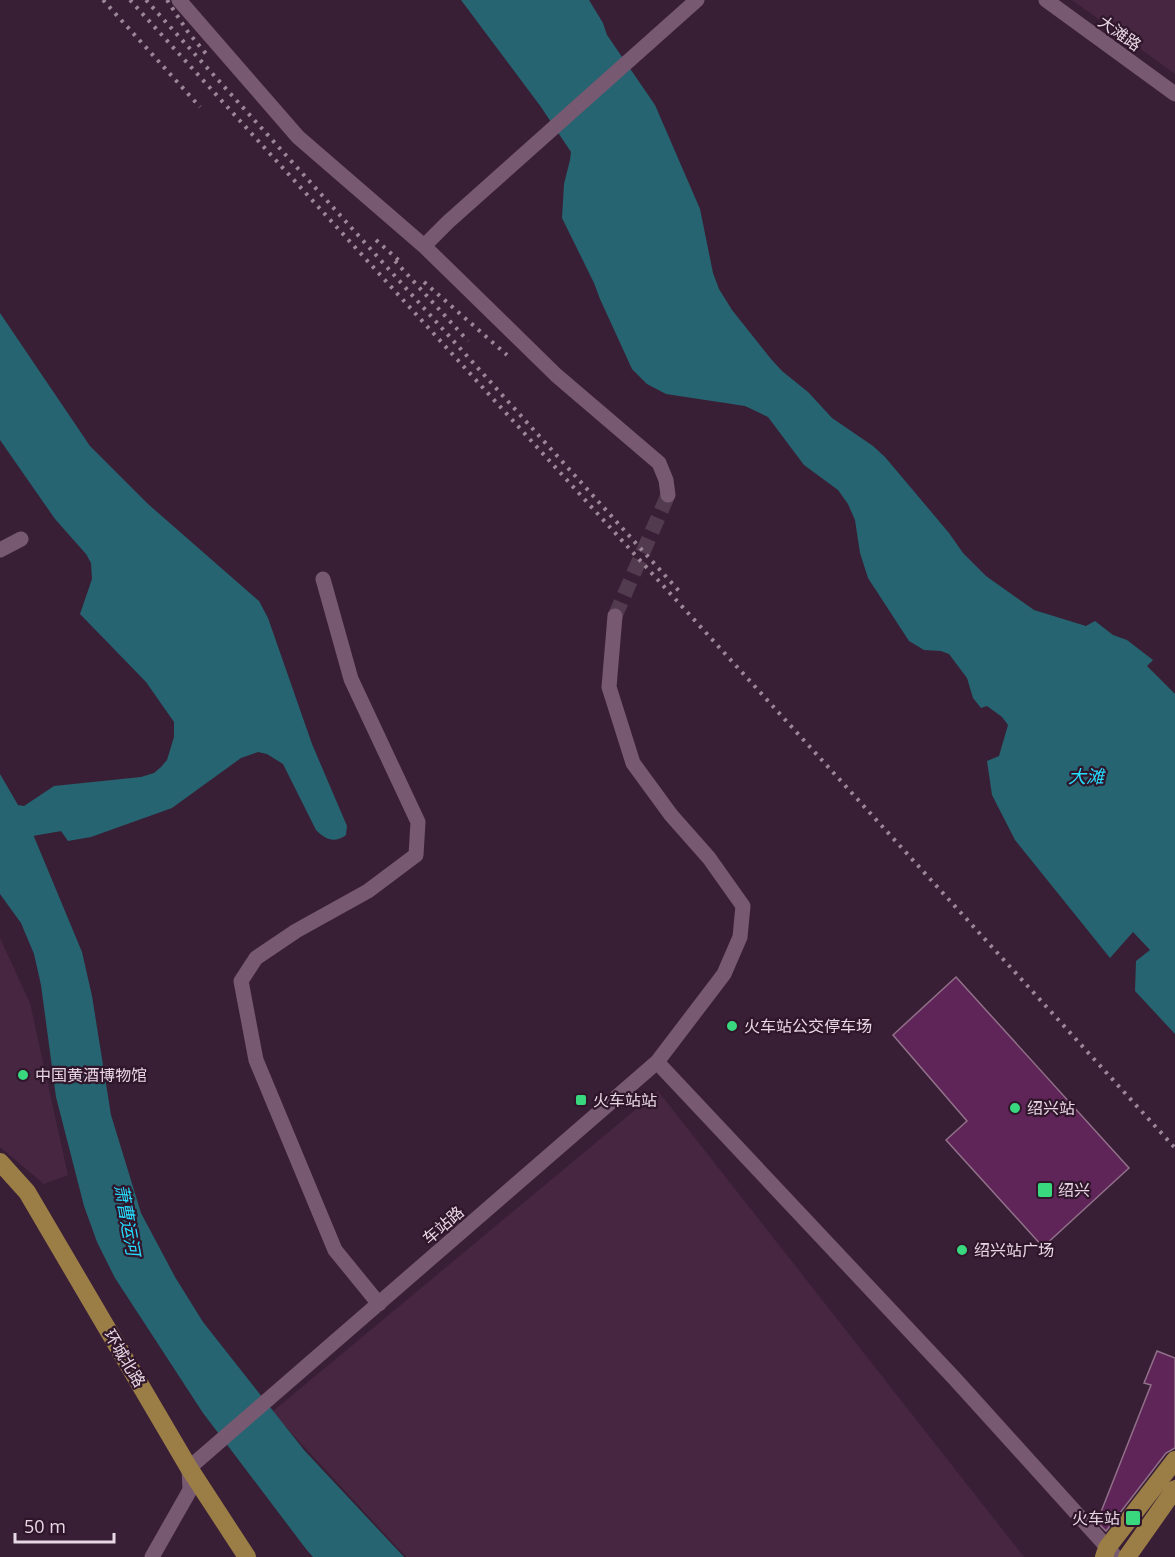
<svg xmlns="http://www.w3.org/2000/svg" width="1175" height="1557" viewBox="0 0 1175 1557" font-family="'Open Sans','Noto Sans SC',sans-serif">
<style>
.built{fill:#462640}
.water{fill:#266471}
.lines{fill:none;stroke-linecap:round;stroke-linejoin:round}
.canal{stroke:#266471;stroke-width:14}
.building{fill:#602558;stroke:#91718a;stroke-width:1.5}
.minor-tunnel{stroke:#533b4f;stroke-width:15;stroke-dasharray:15 8;stroke-linecap:butt}
.minor{stroke:#775971;stroke-width:15}
.major{stroke:#9b7e46;stroke-width:18}
.rail{stroke:#9b8797;stroke-width:4;stroke-dasharray:3 6;stroke-linecap:butt}
.poi-dot{fill:#39d87f;stroke:#2f162b;stroke-width:2}
.labels{text-anchor:middle;stroke-width:4.5;stroke-linejoin:round;paint-order:stroke}
.street-label{font-size:16px;fill:#e8d7e4;stroke:#2f162b}
.poi-label{font-size:16px;fill:#e8d7e4;stroke:#2f162b;text-anchor:start}
.water-label{font-size:18px;font-style:italic;fill:#26ddfd;stroke:#2f162b}
</style>
<rect width="100%" height="100%" fill="#391f35"/>
<!-- built -->
<path class="built" d="M1072,0H1175V74Z
M0,938L30,1003L68,1175L44,1184L0,1147Z
M658,1091L1024,1557H406L272,1412Z"/>
<!-- water -->
<path class="water" d="M461,0H589L603,23L607,35L655,105L700,209L713,273L719,289L732,310L771,359L782,371L808,392L832,418L873,446L885,457L949,533L963,553L986,576L1034,610L1086,626L1095,621L1113,635L1127,640L1153,660L1147,666L1175,694V1034L1135,991L1136,961L1150,950L1133,932L1110,958L1015,840L992,795L987,761L999,756L1008,725L1002,717L987,706L981,708L973,698L967,678L949,654L941,651L924,650L909,641L868,578L860,553L855,520L848,504L838,490L804,465L768,417L745,406L666,394L647,384L632,369L600,299L594,283L562,218L564,184L570,160L571,152L541,107Z
M0,313L90,446L148,504L259,601L268,618L312,744L347,826L346,835C334,844 325,839 316,830L283,764L267,754L258,752L241,758L172,808L91,837L68,841L54,821L45,822L30,827L82,952L92,996L111,1115L141,1213L175,1277L203,1322L304,1450L404,1557H313L306,1549L203,1413L115,1278L97,1242L84,1206L56,1097L41,985L34,954L21,923L0,894V774L18,805L24,806L54,786L141,777L154,773L161,767L167,760L174,737V722L146,682L80,614L92,579L91,563L86,554L55,519L0,440Z"/>
<g class="lines">
<!-- canal -->
<path class="canal" d="M14,832L72,822"/>
</g>
<!-- building -->
<path class="building" d="M956,977L1129,1168L1043,1247L946,1140L967,1121L893,1035Z
M1157,1351L1175,1358V1448L1166,1453L1106,1531L1097,1522L1151,1385L1144,1383Z"/>
<g class="lines">
<!-- minor-tunnel -->
<path class="minor-tunnel" d="M615,616L668,495"/>
<!-- minor -->
<path class="minor" d="M179,0L298,137L424,246L556,375L659,463L666,480L668,495
M1046,0L1175,94
M424,246L448,222L697,0
M0,550L21,539
M323,579L351,679L418,822L416,855L368,891L296,931L256,958L241,981L256,1060L335,1250L379,1304
M657,1062L955,1379L1116,1557
M152,1557L190,1490L189,1468L657,1062L724,974L740,937L743,906L709,858L671,815L633,763L609,687L615,616"/>
<!-- major -->
<path class="major" d="M0,1162L27,1192L189,1468L247,1557
M1104,1557L1107,1548L1175,1460
M1127,1557L1175,1489"/>
<!-- rail -->
<path class="rail" d="M103,0L200,107
M130,0L1175,1148
M146,0L679,591
M167,0L188,32L207,55
M376,240L403,264
M395,261L468,341
M424,282L507,355"/>
</g>
<!-- markers -->
<g class="poi-dot">
<circle cx="732" cy="1026" r="6"/>
<circle cx="23" cy="1075" r="6"/>
<rect x="575" y="1094" width="12" height="12" rx="3"/>
<circle cx="1015" cy="1108" r="6"/>
<rect x="1037" y="1182" width="16" height="16" rx="3"/>
<circle cx="962" cy="1250" r="6"/>
<rect x="1125" y="1510" width="16" height="16" rx="3"/>
</g>
<g class="labels">
<!-- street labels -->
<g class="street-label">
<text transform="translate(1120 33) rotate(35)" y="6">大滩路</text>
<text transform="translate(443 1225) rotate(-41)" y="6">车站路</text>
<text transform="translate(125 1358) rotate(59)" y="6">环城北路</text>
</g>
<!-- poi labels -->
<g class="poi-label">
<text x="744" y="1032">火车站公交停车场</text>
<text x="35" y="1081">中国黄酒博物馆</text>
<text x="593" y="1106">火车站站</text>
<text x="1027" y="1114">绍兴站</text>
<text x="1058" y="1196">绍兴</text>
<text x="974" y="1256">绍兴站广场</text>
<text x="1120" y="1524" text-anchor="end">火车站</text>
</g>
<!-- water labels -->
<g class="water-label">
<text x="1086" y="783">大滩</text>
<text transform="translate(127 1220) rotate(80)" y="6">萧曹运河</text>
</g>
</g>
<!-- scale -->
<path d="M15 1533v9h99v-9" fill="none" stroke="#e8d7e4" stroke-width="3"/>
<text x="24" y="1533" font-size="18" fill="#e8d7e4" stroke="#2f162b" stroke-width="4.5" paint-order="stroke">50 m</text>
</svg>
